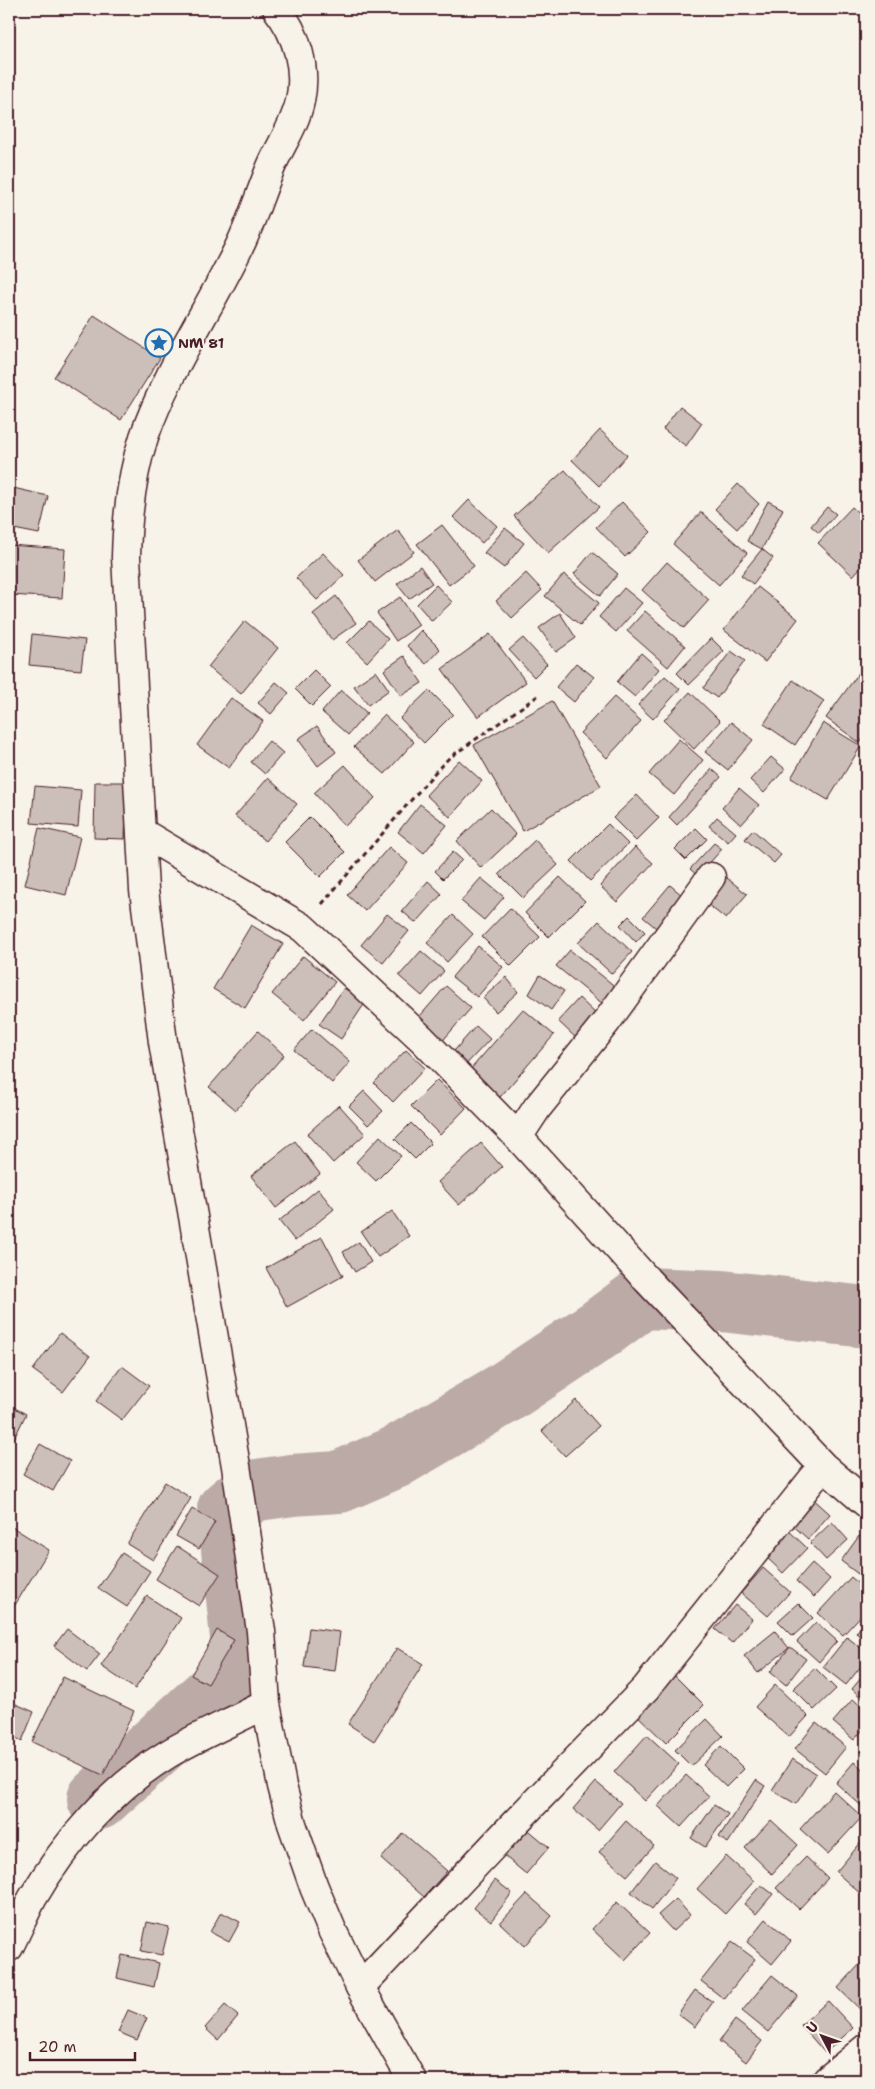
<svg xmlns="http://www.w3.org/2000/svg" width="875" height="2089" viewBox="0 0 875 2089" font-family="'Shantell Sans',sans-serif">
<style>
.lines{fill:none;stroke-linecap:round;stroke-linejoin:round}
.river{stroke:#bcaaa7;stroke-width:62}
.building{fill:#ccbfb9;stroke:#4a1f2b}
.minor-casing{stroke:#4a1f2b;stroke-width:31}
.tertiary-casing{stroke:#4a1f2b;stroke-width:31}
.path{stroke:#4a1f2b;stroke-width:3;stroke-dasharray:5 4;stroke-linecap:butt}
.minor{stroke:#f7f3e8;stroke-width:28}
.tertiary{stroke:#f7f3e8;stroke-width:28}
.labels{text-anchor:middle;stroke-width:4;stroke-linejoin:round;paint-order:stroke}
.poi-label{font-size:14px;font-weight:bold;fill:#4a1f2b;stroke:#f7f3e8;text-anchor:start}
</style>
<rect width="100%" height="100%" fill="#f7f3e8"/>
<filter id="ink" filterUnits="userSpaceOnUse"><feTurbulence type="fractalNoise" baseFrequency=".02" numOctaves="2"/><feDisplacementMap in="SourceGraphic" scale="10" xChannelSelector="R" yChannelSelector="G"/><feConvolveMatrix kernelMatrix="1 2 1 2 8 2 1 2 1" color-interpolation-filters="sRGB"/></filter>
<g filter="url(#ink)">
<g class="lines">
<!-- river -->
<path class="river" d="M98,1799L232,1677L242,1647L228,1510L251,1491L292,1485L339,1482L394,1458L503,1394L600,1329L642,1298L722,1301L866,1317"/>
</g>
<!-- building -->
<path class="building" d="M94,315L160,358L121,420L54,377Z
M680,406L702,423L686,446L663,429Z
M600,430L627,455L599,486L572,460Z
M565,470L599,507L548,553L514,516Z
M738,484L759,504L737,529L715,509Z
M9,487L48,496L39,534L9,528Z
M469,500L497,526L482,543L453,517Z
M768,501L783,509L762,549L747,541Z
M622,502L651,532L625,557L596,527Z
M827,507L836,514L819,533L811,526Z
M852,507L866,520V561L853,576L818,543Z
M701,512L747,553L719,585L673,544Z
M442,525L474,566L449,585L417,544Z
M505,528L524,543L504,568L484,553Z
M398,530L414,552L375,582L358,560Z
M9,545L65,549L62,598L9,595Z
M762,549L773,558L753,584L741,575Z
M592,552L618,574L600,596L574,574Z
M323,553L344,575L317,600L296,578Z
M667,562L709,600L684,628L642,590Z
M420,566L432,583L409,599L397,584Z
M526,573L542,590L512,618L496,601Z
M564,574L599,603L580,625L545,596Z
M436,585L452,602L432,621L417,604Z
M758,587L798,619L765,662L724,630Z
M624,588L642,603L616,632L599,617Z
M336,596L356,623L332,640L313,614Z
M400,597L419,625L396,641L377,613Z
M645,611L685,646L668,667L627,631Z
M560,613L576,638L556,652L539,628Z
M245,621L278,648L241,694L208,667Z
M369,621L388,639L367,662L347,643Z
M421,630L440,649L426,664L407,646Z
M32,634L85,640L81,670L29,665Z
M490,634L526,682L478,717L442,669Z
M523,638L547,664L534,677L509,650Z
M711,638L724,651L689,685L677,673Z
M731,651L745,661L717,698L703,688Z
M641,653L659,669L635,697L617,682Z
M404,656L422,683L401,696L384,670Z
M576,663L594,677L574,702L556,687Z
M866,663V735L860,743L826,718Z
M314,670L331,687L312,706L295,689Z
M376,671L389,690L368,705L354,686Z
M665,676L680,689L653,719L638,705Z
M793,680L824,701L795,745L764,724Z
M276,682L289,693L271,714L258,703Z
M341,690L367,713L348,735L322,712Z
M429,690L453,714L424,743L400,718Z
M690,692L720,721L694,749L664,720Z
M614,697L641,721L607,758L580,733Z
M231,698L263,721L229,768L197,745Z
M552,701L601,786L523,831L474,745Z
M384,715L414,742L385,774L354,747Z
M731,722L753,740L728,770L705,752Z
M823,723L861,746L828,800L791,778Z
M317,726L336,752L318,766L298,739Z
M679,739L703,760L674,795L649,774Z
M269,741L283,753L265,774L251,762Z
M771,757L785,769L764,793L750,780Z
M459,760L482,781L450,817L426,795Z
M345,765L375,798L345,826L314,793Z
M712,769L721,777L677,825L669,817Z
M268,778L297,804L265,841L235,816Z
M95,782H127L125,839L94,838Z
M35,786L81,790L78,827L31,823Z
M739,788L759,805L741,825L722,808Z
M637,795L659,818L636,841L613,818Z
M420,804L447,825L424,853L398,832Z
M491,808L516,835L481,868L457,841Z
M310,817L345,852L320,877L285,842Z
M717,817L736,833L728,842L709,826Z
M608,824L628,844L590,881L571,861Z
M39,828L80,837L66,895L25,885Z
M696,828L707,839L686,860L675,849Z
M753,830L781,855L774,863L745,839Z
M535,840L558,865L523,898L499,874Z
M714,843L722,849L698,876L690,869Z
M389,847L408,863L365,911L347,895Z
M635,847L653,863L617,902L600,886Z
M453,852L462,860L443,879L435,871Z
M723,875L747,894L726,919L702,900Z
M560,877L585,901L549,937L525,913Z
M481,878L504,897L484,920L461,901Z
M428,881L442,894L416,923L402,911Z
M670,885L689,901L661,932L643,917Z
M510,908L540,937L511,966L482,937Z
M387,914L409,931L383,963L361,945Z
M453,915L473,934L447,962L427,943Z
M629,916L645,932L636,942L620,925Z
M599,921L632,952L612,974L578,943Z
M251,925L283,944L245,1008L213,989Z
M478,946L503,967L477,997L452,977Z
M570,950L617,988L603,1004L556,966Z
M421,951L444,971L422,996L399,976Z
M303,956L335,982L304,1020L272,994Z
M540,975L564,991L551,1010L529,994Z
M506,977L518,992L496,1012L483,998Z
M446,986L471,1008L439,1045L414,1023Z
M344,988L365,1003L341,1039L319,1024Z
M579,998L598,1016L577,1039L558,1021Z
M523,1009L554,1035L494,1104L463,1078Z
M476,1026L490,1039L460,1071L447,1059Z
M312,1029L350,1062L332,1083L294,1050Z
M258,1031L284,1055L236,1110L209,1087Z
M406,1050L425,1068L393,1102L374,1083Z
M437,1080L466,1108L440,1135L411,1106Z
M364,1091L383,1111L368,1125L349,1106Z
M339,1105L365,1134L333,1163L307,1134Z
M411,1123L431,1143L415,1159L395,1139Z
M380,1136L401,1156L376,1181L356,1162Z
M295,1141L320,1174L276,1208L251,1176Z
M481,1143L502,1167L459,1205L438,1182Z
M318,1189L334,1209L295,1241L279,1221Z
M392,1211L409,1236L378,1257L361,1232Z
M322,1237L343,1276L287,1307L266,1268Z
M359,1242L371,1262L355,1272L343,1252Z
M60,1333L90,1356L63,1392L33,1370Z
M122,1366L149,1386L122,1420L96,1401Z
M576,1400L599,1426L565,1456L542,1431Z
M9,1405L26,1414L9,1449Z
M40,1444L70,1461L53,1491L23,1474Z
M165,1482L191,1498L153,1560L127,1544Z
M809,1495L830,1514L808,1539L787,1520Z
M192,1509L215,1522L199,1549L176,1536Z
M832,1522L848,1540L826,1560L810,1543Z
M9,1525L49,1550L15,1605L9,1601Z
M785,1527L807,1548L783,1573L761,1552Z
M859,1536L866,1541V1563L858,1574L841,1561Z
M177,1546L220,1574L199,1606L156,1579Z
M122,1553L150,1571L127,1607L98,1588Z
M812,1563L830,1579L814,1597L796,1581Z
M763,1568L790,1592L768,1616L741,1593Z
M851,1577L866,1591V1610L843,1635L818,1613Z
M147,1596L181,1618L135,1689L101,1666Z
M798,1603L813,1618L793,1636L778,1621Z
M735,1605L752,1619L732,1643L715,1629Z
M866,1620V1641L856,1633Z
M816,1622L837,1641L819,1662L797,1642Z
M309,1628L340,1632L335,1671L304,1667Z
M67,1629L100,1654L87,1671L54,1646Z
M217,1630L234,1640L208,1684L191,1675Z
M775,1631L789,1648L758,1673L744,1656Z
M847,1637L866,1652V1660L846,1685L823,1667Z
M790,1647L806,1659L786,1685L770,1672Z
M397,1648L423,1664L374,1741L348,1724Z
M815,1668L836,1689L814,1710L793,1689Z
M866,1672V1702L852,1689Z
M672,1673L704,1705L666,1743L633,1711Z
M63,1677L134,1711L103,1775L32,1742Z
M775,1685L808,1716L789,1737L755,1707Z
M853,1699L866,1711V1726L854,1740L833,1722Z
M9,1701L34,1712L22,1741L9,1735Z
M707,1719L723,1736L691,1766L675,1750Z
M816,1723L846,1747L825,1773L795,1749Z
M647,1735L679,1764L645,1801L614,1772Z
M721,1746L744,1769L726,1787L703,1765Z
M866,1746V1760L860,1753Z
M792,1759L816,1774L796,1804L772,1790Z
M854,1762L866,1772V1810L836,1783Z
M686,1775L709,1796L681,1827L658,1806Z
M756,1780L765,1786L728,1843L719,1837Z
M596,1782L621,1803L598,1830L573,1809Z
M834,1791L862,1817L828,1854L800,1829Z
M714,1805L728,1814L705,1847L691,1838Z
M771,1820L798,1845L772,1874L745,1848Z
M626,1821L654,1846L627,1876L599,1852Z
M525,1827L549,1847L526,1874L502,1854Z
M403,1833L447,1871L424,1897L381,1859Z
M863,1840L866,1843V1892L863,1896L836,1872Z
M726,1856L754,1881L725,1914L697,1889Z
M806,1857L828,1878L799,1909L776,1888Z
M655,1861L676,1878L652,1909L631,1892Z
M495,1880L512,1893L491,1921L474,1908Z
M761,1885L773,1894L756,1914L744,1904Z
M527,1894L552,1916L525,1946L500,1923Z
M676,1899L690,1915L673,1931L658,1915Z
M617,1902L650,1933L625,1960L592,1929Z
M221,1912L240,1922L229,1942L210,1932Z
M766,1919L791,1941L772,1964L747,1942Z
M147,1922L169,1927L162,1955L141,1951Z
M732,1942L755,1959L724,1999L701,1981Z
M122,1955L159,1963L154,1987L117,1978Z
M861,1963L866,1968V2015L838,1988Z
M772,1975L798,1996L768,2032L742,2011Z
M695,1990L713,2002L695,2027L678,2014Z
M828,2001L853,2028L825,2053L801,2025Z
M225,2005L238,2016L218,2040L205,2028Z
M128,2010L147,2018L137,2040L118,2032Z
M735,2020L762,2041L746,2062L719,2041Z
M699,2074L702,2080H685Z"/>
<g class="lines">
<!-- minor casing -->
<g class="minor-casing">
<path id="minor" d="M141,832L303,928L422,1039L518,1137L647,1280L823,1466L866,1503
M518,1137L537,1108L607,1021L711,877
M360,1987L512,1826L646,1688L823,1466
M827,2080L866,2048"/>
</g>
<!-- tertiary casing -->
<g class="tertiary-casing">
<path id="tertiary" d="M277,9C297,34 307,69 300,101C295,125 281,144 271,167C261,191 253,217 242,241C211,307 168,368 144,437C131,476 127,516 126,557L144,890L163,1042L236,1466L261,1631L266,1704L282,1786L292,1824L314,1887L332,1930L360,1987L412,2080
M9,1947C17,1931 24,1915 32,1899C65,1842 112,1788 168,1754C200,1735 234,1721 266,1704"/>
</g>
<!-- path -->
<path class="path" d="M322,904L437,770L449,758L539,695"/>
<!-- minor -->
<use href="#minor" class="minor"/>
<!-- tertiary -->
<use href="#tertiary" class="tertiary"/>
</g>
</g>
<!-- icons -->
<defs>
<g id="sight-ring" transform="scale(1.4375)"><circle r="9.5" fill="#f7f3e8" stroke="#1f6fb2" stroke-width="1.5"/><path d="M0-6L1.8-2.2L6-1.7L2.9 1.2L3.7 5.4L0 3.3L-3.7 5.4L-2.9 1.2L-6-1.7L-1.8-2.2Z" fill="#1f6fb2"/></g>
</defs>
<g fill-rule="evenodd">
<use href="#sight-ring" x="159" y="343"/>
</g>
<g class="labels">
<!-- poi labels -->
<g class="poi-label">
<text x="178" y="348">NM 81</text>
</g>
</g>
<!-- margin -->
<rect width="875" height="2089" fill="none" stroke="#f7f3e8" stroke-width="30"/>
<rect x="15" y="15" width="845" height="2059" fill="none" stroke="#4a1f2b" stroke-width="2" filter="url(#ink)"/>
<!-- north arrow -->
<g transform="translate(822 2036) rotate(311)" stroke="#f7f3e8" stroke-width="4" paint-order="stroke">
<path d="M0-4L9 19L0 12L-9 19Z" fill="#4a1f2b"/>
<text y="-8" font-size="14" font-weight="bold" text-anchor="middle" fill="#4a1f2b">U</text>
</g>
<!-- scale -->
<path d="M30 2052v8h105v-8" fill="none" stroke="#4a1f2b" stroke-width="2.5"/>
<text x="38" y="2052" font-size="15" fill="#4a1f2b" stroke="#f7f3e8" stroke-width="4" paint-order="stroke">20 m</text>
</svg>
